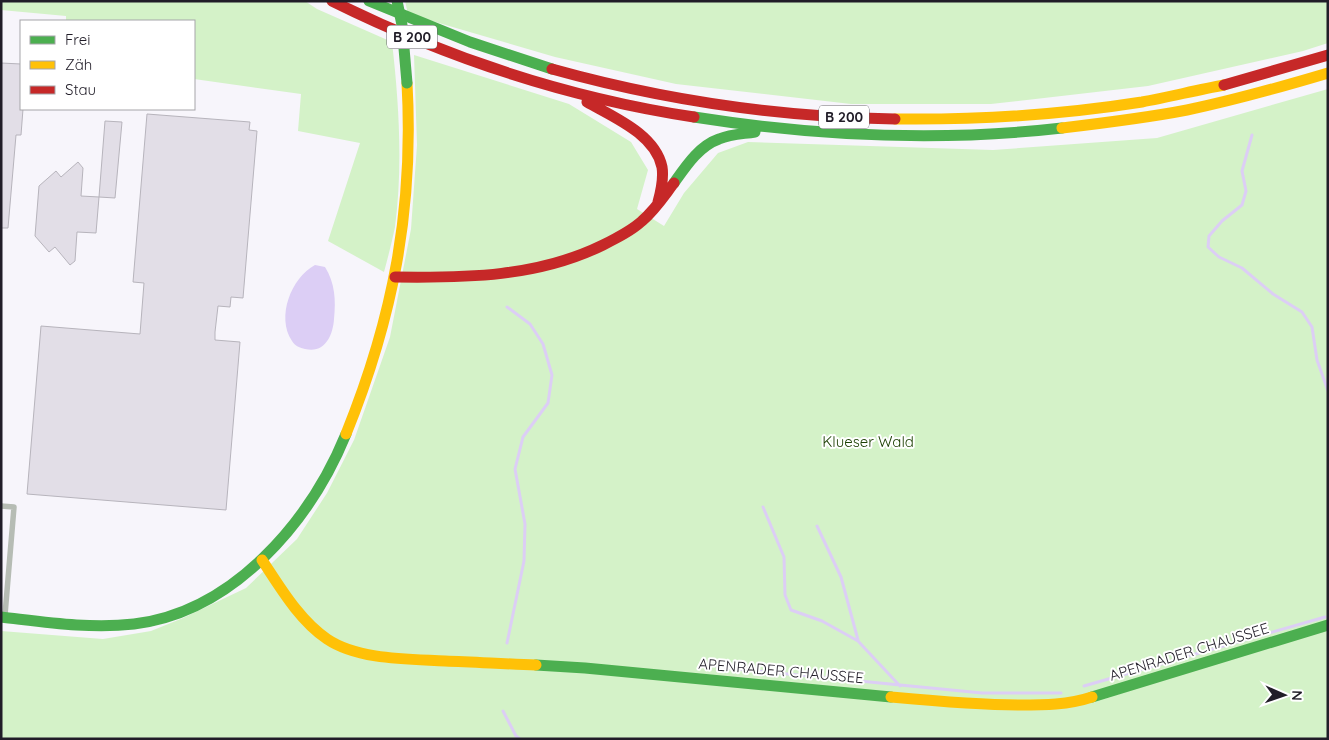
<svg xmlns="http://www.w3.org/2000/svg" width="1329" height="740" viewBox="0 0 1329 740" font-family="Quicksand,sans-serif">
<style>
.green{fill:#d4f2c8}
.water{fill:#dccef5}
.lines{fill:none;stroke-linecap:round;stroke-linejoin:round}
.stream{stroke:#dccef5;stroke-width:3}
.building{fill:#e2dee7;stroke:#b7b4bc}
.lane{stroke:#b6bcb4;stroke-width:5.5}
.fast{stroke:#4caf50;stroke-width:11}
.slow{stroke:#ffc107;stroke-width:11}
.jam{stroke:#c62828;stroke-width:11}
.fast-bridge{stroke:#4caf50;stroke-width:11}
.labels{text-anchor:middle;stroke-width:4;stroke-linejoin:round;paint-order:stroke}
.shield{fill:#fff;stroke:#646168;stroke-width:1}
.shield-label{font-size:14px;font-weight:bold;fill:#211d28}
.park-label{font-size:15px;fill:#1d4004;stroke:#fff}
.street-label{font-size:15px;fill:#211d28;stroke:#fff}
</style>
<rect width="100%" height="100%" fill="#f7f5fb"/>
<!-- green -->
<path class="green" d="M1,1H305L317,9L392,42C399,103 403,166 395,227C392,242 388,257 384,272L328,241L360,143L298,131L301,94L194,79V21H66V16L1,10Z
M405,1H1328V43L1303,51L1148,86L991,104H851L676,84L555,57L408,14Z
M414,55L569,104L631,142L648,170L637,209L664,226L684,193L718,153L748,142L993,150L1157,138L1328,89V739H1V631L103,639L151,631L183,618L246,588L297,539L327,493L354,440L390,337L411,229L417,145Z"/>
<!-- water -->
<path class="water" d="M315,265L325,267C335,283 336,300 334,319C333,335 325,354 305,349C300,348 295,346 292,341C276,317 291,278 315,265Z"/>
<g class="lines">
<!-- stream -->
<path class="stream" d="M1252,135L1242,171L1246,191L1242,205L1222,221L1209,236L1208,247L1219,257L1242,268L1273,294L1302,312L1312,327L1317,360L1328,391
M507,307L530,324L543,344L552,375L548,403L523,437L515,469L525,524L524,561L507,643
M763,507L784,557L785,595L791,610L822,621L858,641L900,686
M817,526L841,577L858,640
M717,667L982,693H1061
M1084,686L1325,617
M503,711L516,736L520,739"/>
</g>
<!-- building -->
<path class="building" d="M1,63L21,64V109H23L21,135H16L8,228H1Z
M147,114L250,122L249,130L257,131L243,298L231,297L230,307L218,306L215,332V340L240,342L226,510L27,494L41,326L140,334L144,283L133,282Z
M105,121L122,122L115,198L99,197Z
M78,162L83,168L81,196L99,197L96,233L77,232L75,261L70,265L55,247L49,252L35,236L39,186L56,171L61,177Z"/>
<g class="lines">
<!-- lane -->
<path class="lane" d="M1,506L14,507L5,615"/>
<!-- fast -->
<path class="fast" d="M369,1L470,42L552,69
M694,117C815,136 940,142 1062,128
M674,183C686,166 699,146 719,139C731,134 743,134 755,132
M1,617C45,622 89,629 134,624C233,612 310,522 346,434
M536,665L585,668L891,697
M1092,697L1328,625"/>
<!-- slow -->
<path class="slow" d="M895,119C978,120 1060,115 1142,102C1169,97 1197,90 1224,85
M1062,128C1104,123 1146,118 1187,110C1235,100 1281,87 1328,73
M346,434C393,318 414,209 407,83
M262,560C280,587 299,620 327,639C358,660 408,659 445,661C475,662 506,664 536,665
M891,697C934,701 976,705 1019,705C1044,705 1068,705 1092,697"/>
<!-- jam -->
<path class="jam" d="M332,1C445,57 569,98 694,117
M552,69C663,100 780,117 895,119
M1224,85L1328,55
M587,102C613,117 655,134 662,167C664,179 661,191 658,202
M395,277C467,278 538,277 603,245C617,238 631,231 642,221C655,210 664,196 674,183"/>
<!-- fast-bridge -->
<path class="fast-bridge" d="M397,1L402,25L407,83"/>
</g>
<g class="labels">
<!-- shield labels -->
<g class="shield">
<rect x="387" y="25.5" width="50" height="23" rx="4"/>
<rect x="819" y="105.5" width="50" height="23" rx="4"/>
</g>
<g class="shield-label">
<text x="412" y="42">B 200</text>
<text x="844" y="122">B 200</text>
</g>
<!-- park labels -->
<g class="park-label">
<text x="868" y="447">Klueser Wald</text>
</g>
<!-- street labels -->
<g class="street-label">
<text transform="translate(1189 652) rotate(-17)" y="5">APENRADER CHAUSSEE</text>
<text transform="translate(781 671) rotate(5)" y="5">APENRADER CHAUSSEE</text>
</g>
</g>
<!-- border -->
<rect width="1329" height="740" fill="none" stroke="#211d28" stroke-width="5"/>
<!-- legend -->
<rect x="20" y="20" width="175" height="90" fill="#ffffff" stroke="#a6a5a9"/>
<rect x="30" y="36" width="25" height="8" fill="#4caf50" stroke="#a6a5a9"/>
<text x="65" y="45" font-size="15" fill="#211d28">Frei</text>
<rect x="30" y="61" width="25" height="8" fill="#ffc107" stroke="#a6a5a9"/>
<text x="65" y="70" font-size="15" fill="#211d28">Zäh</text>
<rect x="30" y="86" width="25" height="8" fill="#c62828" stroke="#a6a5a9"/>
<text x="65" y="95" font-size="15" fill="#211d28">Stau</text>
<!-- north arrow -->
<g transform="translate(1284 695) rotate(92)" stroke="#ffffff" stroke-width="4" paint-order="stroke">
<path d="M0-4L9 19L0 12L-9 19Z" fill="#211d28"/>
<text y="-8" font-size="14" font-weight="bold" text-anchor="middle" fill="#211d28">N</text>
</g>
</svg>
